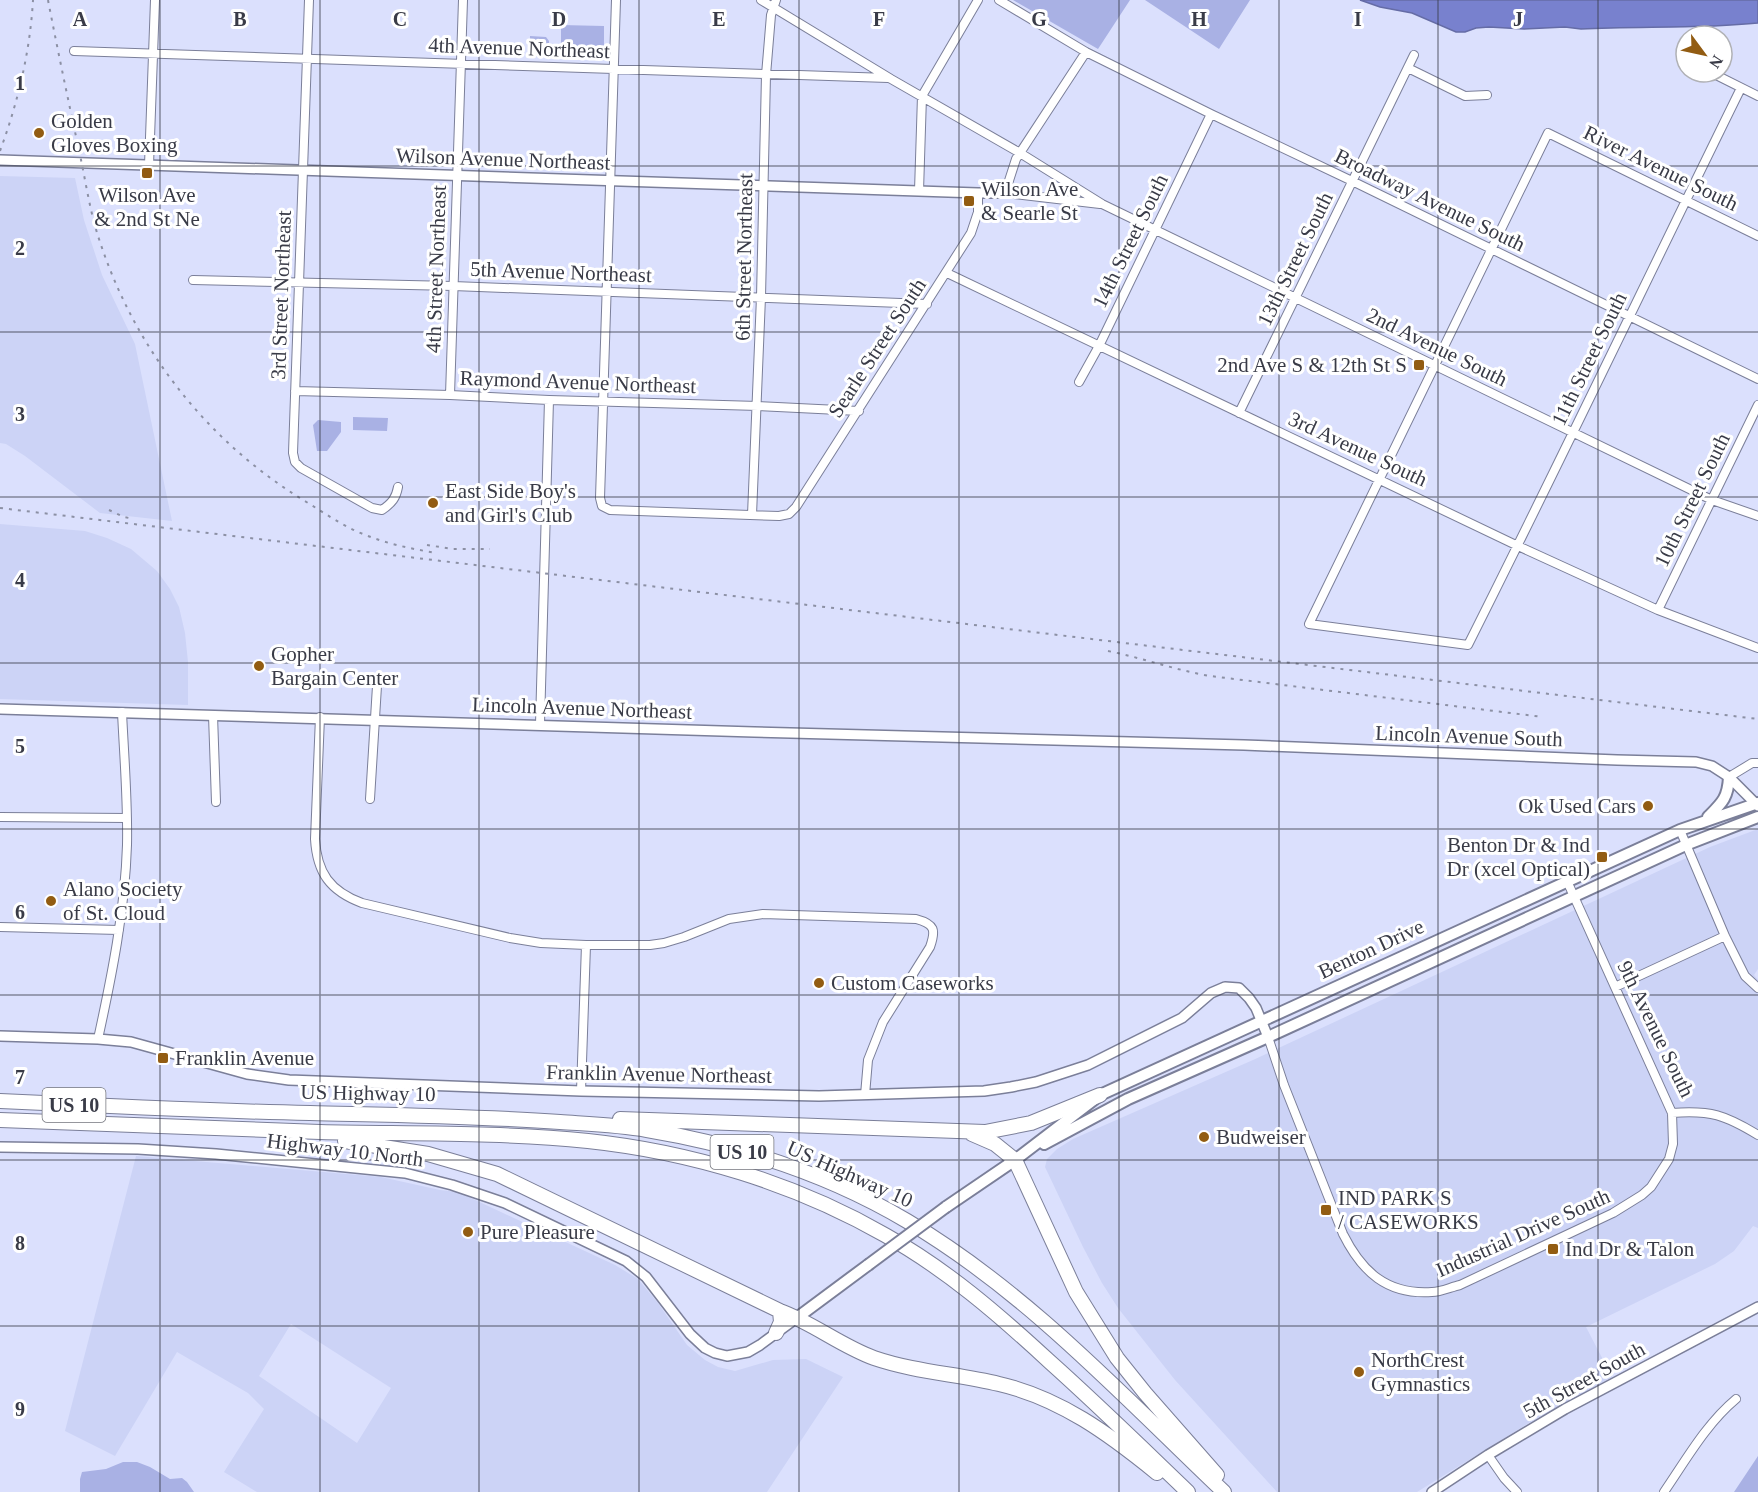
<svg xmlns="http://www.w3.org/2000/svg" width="1758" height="1492" viewBox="0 0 1758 1492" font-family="'Times New Roman',serif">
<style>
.built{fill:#ccd3f6;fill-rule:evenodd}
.green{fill:#a9b1e4}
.water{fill:#7881ce;stroke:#656ca6;stroke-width:1.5}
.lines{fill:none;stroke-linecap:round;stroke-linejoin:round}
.minor-casing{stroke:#7b7f99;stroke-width:10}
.tertiary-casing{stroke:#7b7f99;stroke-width:12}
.secondary-casing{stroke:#7b7f99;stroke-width:14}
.motorway-casing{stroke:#7b7f99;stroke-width:16}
.minor{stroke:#fff;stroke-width:8}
.tertiary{stroke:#fff;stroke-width:9}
.secondary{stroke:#fff;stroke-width:10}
.motorway{stroke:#fff;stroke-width:14}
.rail{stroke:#8c90a4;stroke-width:2;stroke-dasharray:3 6;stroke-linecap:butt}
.secondary-bridge-casing{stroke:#7b7f99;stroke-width:14;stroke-linecap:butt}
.secondary-bridge{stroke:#fff;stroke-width:10}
.grid{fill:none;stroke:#393b47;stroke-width:1.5;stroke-opacity:0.55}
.poi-dot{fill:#925c12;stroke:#fff;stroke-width:2}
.labels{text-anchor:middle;stroke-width:6;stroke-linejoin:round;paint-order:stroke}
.shield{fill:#fff;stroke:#74767e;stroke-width:1.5}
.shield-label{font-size:20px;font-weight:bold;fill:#393b47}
.street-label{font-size:21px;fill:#393b47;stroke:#fff}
.poi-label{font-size:21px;fill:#393b47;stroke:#fff;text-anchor:start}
.grid-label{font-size:20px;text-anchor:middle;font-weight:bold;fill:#393b47;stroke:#fff;stroke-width:6;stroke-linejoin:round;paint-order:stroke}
</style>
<rect width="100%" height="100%" fill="#dbe0fd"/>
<!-- built -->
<path class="built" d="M0,176L75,178L84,220L102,275L135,344L172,521L100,513L25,456L6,444L0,443Z
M0,524L85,531L107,538L131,549L157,571L170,589L179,607L185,633L188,662V705L0,699Z
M1758,829V969L1754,975L1758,980V1228L1753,1226L1734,1251L1715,1264L1586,1327L1612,1377L1542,1415L1417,1492H1277L1175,1380L1118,1308L1102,1283L1083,1247L1045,1167L1047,1159L1057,1149L1073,1139L1253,1060L1710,847Z
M136,1156L381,1177L440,1190L458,1192L615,1265L638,1279L658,1303L687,1345L705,1360L718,1367L735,1371L773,1360L806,1359L843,1377L767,1492H257L224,1472L264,1409L248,1393L177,1352L115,1456L65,1431ZM291,1324L391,1388L357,1443L259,1376Z"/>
<!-- green -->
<path class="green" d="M1013,0H1130L1098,49Z
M1145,0H1250L1219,49Z
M561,25L604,26V49L602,55L595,56L561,55Z
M530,36L546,37L549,41V54H530Z
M353,417L388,418L387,431L353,430Z
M318,420L341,422V432L327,451H317L313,425Z
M1758,1456V1492H1734Z
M123,1462H137L150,1467L170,1479L182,1478L187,1482L194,1492H80V1479L82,1472L106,1469Z"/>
<!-- water -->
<path class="water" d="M1360,0H1758V23C1699,29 1640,26 1581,29L1565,27L1524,29L1489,27L1476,28L1465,32H1456L1412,13L1380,7Z"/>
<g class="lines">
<!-- minor casing -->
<g class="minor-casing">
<path id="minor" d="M309,0L293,453L295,462L301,468L372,508L382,510C392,503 396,498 398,487
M616,0L600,498L602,506L610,510L779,516L789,514L796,507L971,233L978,212V193
M761,0L891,79L1020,153L1102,204L1712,500L1758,516
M999,0L1086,52L1211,114L1352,181L1758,379
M74,51L888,78
M1086,52L1016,159L1005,193L1100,204
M1408,68L1465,96L1487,95
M1710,72L1758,96
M1741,88C1650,273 1561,460 1468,645L1309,624L1548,133L1758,236
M149,165L155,0
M919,191L922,96L978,0
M947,273L1518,546L1658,610L1758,648
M193,280L453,286L927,304
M1079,382L1099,346L1211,114
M295,391L450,395L549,400L758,406L859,411
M450,395L463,0
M1239,413L1414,55
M752,515L761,297L766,75L771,15L776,0
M1658,610L1758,405
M213,715L216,802
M320,717L315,839C317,873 330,891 362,903L510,938L541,943L586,945H650L664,943L684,937L729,919L763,914L916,919C935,924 936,930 930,947L883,1022L868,1060L865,1095
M540,724L549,400
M1729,777L1752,763H1758
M370,799L377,686
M0,817L127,818
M1680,830L1725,936L1745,976L1758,988
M0,927L119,930
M1615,987L1725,936
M1268,1037L1284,1085L1343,1234C1362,1272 1387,1295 1432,1292C1441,1292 1451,1287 1460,1285L1613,1213L1642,1195L1651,1187L1669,1159L1673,1144L1672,1113L1567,881
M98,1039C112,975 125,910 127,845C128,801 124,756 122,712
M581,1091L586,945
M1672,1113C1711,1110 1725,1115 1758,1135
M1488,1455L1504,1478L1517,1492
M1664,1492C1686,1460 1706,1424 1736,1399"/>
</g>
<!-- tertiary casing -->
<g class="tertiary-casing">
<path id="tertiary" d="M0,160L978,193H1005
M0,709L754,732L1244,745L1617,760L1696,762L1712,766L1729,777L1758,806
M0,1036L98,1039L131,1042L247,1074L289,1080L581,1091L819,1096L984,1091L1011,1087L1036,1082L1088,1065L1182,1018L1211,993L1225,987L1239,988L1249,998L1256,1008L1268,1037
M0,1147L138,1149L216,1154L405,1173L452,1185L505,1203L626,1261L646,1277L690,1334L705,1348L715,1353L727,1356L748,1352L760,1345L798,1317
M1432,1492L1488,1455L1565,1409L1758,1307"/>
</g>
<!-- secondary casing -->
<g class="secondary-casing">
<path id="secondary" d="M1708,817C1722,803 1728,798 1729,777
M1044,1144L1128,1099L1268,1037L1688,844L1758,817
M946,1207L1015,1160L1100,1095L1680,830L1758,803
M798,1317L868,1265"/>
</g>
<!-- motorway casing -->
<g class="motorway-casing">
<path id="motorway" d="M0,1101C103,1106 207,1111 310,1113C393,1115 477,1116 560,1122C589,1124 618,1125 647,1130C737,1145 828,1174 907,1221C1027,1292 1123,1396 1224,1492
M620,1119L985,1132L1031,1123L1100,1095
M0,1120C107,1123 213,1129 320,1132C409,1134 499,1132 588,1141C691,1152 794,1183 885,1235C946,1269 998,1314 1050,1362C1097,1404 1142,1448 1188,1492
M972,1134L995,1144L1015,1160L1076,1292L1117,1358L1145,1393L1217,1475
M345,1141L428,1154L497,1174L780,1311C813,1323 841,1346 874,1358C915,1372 958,1374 999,1384C1060,1398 1109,1434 1157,1473
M776,1333L781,1322L780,1311"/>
</g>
<!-- minor -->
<use href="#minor" class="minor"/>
<!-- tertiary -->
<use href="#tertiary" class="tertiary"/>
<!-- secondary -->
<use href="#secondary" class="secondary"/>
<!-- motorway -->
<use href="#motorway" class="motorway"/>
<!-- rail -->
<path class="rail" d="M48,0C58,52 69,104 80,155C86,183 90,212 99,239C135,350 208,443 308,503C326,514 343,526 363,534C387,544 412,549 437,553
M0,151C18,102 30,52 33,0
M0,508L1758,719
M109,510L124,517L134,519
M427,545L453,549H490
M1108,651C1143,658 1175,670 1210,676L1543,717"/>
<!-- secondary-bridge casing -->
<g class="secondary-bridge-casing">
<path id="secondary-bridge" d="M868,1265L946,1207"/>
</g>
<!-- secondary-bridge -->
<use href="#secondary-bridge" class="secondary-bridge"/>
</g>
<!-- grid -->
<path class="grid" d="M160,0V1492M320,0V1492M479,0V1492M639,0V1492M799,0V1492M959,0V1492M1119,0V1492M1279,0V1492M1438,0V1492M1598,0V1492M0,166H1758M0,332H1758M0,497H1758M0,663H1758M0,829H1758M0,995H1758M0,1160H1758M0,1326H1758"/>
<!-- markers -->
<g class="poi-dot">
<circle cx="39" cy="133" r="6"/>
<rect x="141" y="167" width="12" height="12" rx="3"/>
<rect x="963" y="195" width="12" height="12" rx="3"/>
<rect x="1413" y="359" width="12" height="12" rx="3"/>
<circle cx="433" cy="503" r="6"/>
<circle cx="259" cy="666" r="6"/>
<circle cx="1648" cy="806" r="6"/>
<rect x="1596" y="851" width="12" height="12" rx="3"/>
<circle cx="51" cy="901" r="6"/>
<circle cx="819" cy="983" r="6"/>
<rect x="157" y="1052" width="12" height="12" rx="3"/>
<circle cx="1204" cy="1137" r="6"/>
<rect x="1320" y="1204" width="12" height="12" rx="3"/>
<circle cx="468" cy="1232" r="6"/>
<rect x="1547" y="1243" width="12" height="12" rx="3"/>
<circle cx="1359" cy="1372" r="6"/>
</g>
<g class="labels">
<!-- shield labels -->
<g class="shield">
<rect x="42.5" y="1088" width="63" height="34" rx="4.5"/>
<rect x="710.5" y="1135" width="63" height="34" rx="4.5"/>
</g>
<g class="shield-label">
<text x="74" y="1112">US 10</text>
<text x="742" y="1159">US 10</text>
</g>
<!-- street labels -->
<g class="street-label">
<text transform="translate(519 48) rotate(2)" y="7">4th Avenue Northeast</text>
<text transform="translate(503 159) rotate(2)" y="7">Wilson Avenue Northeast</text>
<text transform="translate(1661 168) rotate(26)" y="7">River Avenue South</text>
<text transform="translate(1430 200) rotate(26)" y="7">Broadway Avenue South</text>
<text transform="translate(1130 241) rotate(-64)" y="7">14th Street South</text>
<text transform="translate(744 257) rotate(-89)" y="7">6th Street Northeast</text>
<text transform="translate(1295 259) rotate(-64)" y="7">13th Street South</text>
<text transform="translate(436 269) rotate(-88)" y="7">4th Street Northeast</text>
<text transform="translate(561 272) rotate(2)" y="7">5th Avenue Northeast</text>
<text transform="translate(281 295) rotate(-88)" y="7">3rd Street Northeast</text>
<text transform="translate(1437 347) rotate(26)" y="7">2nd Avenue South</text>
<text transform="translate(877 348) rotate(-57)" y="7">Searle Street South</text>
<text transform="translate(1589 359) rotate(-64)" y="7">11th Street South</text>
<text transform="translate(578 382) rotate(2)" y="7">Raymond Avenue Northeast</text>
<text transform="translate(1358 449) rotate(25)" y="7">3rd Avenue South</text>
<text transform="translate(1692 500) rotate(-64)" y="7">10th Street South</text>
<text transform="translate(582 708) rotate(2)" y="7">Lincoln Avenue Northeast</text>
<text transform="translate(1469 736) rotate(2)" y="7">Lincoln Avenue South</text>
<text transform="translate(1371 949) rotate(-25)" y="7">Benton Drive</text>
<text transform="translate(1656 1029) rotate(64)" y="7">9th Avenue South</text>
<text transform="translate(659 1074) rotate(1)" y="7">Franklin Avenue Northeast</text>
<text transform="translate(368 1093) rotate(1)" y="7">US Highway 10</text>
<text transform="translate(345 1150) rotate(7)" y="7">Highway 10 North</text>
<text transform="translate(850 1174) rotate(24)" y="7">US Highway 10</text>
<text transform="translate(1523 1233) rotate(-24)" y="7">Industrial Drive South</text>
<text transform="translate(1584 1380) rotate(-29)" y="7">5th Street South</text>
</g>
<!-- poi labels -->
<g class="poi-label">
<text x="51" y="128">Golden<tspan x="51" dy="24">Gloves Boxing</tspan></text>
<text x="981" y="196">Wilson Ave<tspan x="981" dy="24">&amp; Searle St</tspan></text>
<text x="147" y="202" text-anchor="middle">Wilson Ave<tspan x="147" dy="24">&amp; 2nd St Ne</tspan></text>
<text x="1407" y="372" text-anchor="end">2nd Ave S &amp; 12th St S</text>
<text x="445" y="498">East Side Boy's<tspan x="445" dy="24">and Girl's Club</tspan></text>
<text x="271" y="661">Gopher<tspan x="271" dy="24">Bargain Center</tspan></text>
<text x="1636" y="813" text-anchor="end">Ok Used Cars</text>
<text x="1590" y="852" text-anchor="end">Benton Dr &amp; Ind<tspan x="1590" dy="24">Dr (xcel Optical)</tspan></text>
<text x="63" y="896">Alano Society<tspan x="63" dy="24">of St. Cloud</tspan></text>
<text x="831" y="990">Custom Caseworks</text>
<text x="175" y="1065">Franklin Avenue</text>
<text x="1216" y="1144">Budweiser</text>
<text x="1338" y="1205">IND PARK S<tspan x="1338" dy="24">/ CASEWORKS</tspan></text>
<text x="480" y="1239">Pure Pleasure</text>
<text x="1565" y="1256">Ind Dr &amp; Talon</text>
<text x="1371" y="1367">NorthCrest<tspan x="1371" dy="24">Gymnastics</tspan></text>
</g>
</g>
<g class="grid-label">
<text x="80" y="26">A</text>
<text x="240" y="26">B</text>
<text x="400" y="26">C</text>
<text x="559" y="26">D</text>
<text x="719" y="26">E</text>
<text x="879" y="26">F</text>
<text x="1039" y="26">G</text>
<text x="1199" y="26">H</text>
<text x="1358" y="26">I</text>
<text x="1518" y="26">J</text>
<text x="20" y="90">1</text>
<text x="20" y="255">2</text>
<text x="20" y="421">3</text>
<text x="20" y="587">4</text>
<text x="20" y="753">5</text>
<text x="20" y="919">6</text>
<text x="20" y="1084">7</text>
<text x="20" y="1250">8</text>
<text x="20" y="1416">9</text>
</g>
<!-- north arrow -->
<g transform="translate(1704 54) rotate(123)"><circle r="28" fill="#ffffff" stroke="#b0b1b5" stroke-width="1.5"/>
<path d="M0-4.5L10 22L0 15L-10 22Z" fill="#925c12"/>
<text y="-9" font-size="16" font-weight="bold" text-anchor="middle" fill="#393b47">N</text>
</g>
</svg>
